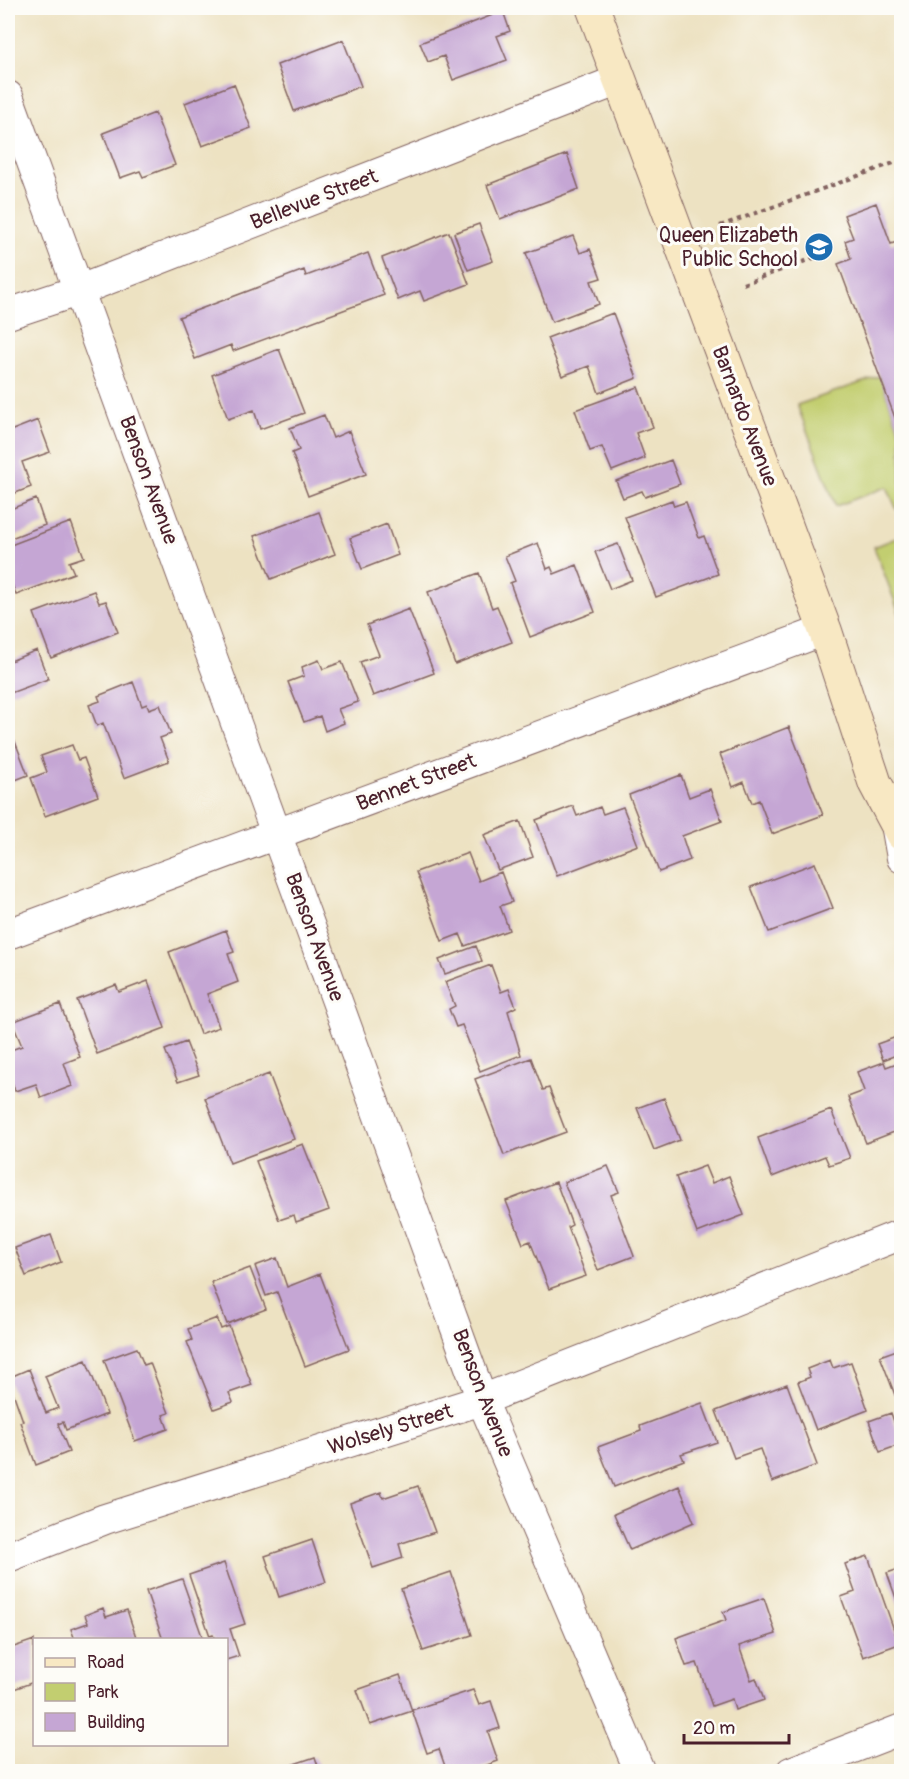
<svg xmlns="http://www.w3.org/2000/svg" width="909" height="1779" viewBox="0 0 909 1779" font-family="Pangolin,sans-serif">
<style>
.green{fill:#c2ce70;stroke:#86764e;stroke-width:1.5}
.building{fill:#c5a6d4}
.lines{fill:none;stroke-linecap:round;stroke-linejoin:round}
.street-casing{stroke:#836360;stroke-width:32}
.secondary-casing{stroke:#836360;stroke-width:35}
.path{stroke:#836360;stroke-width:4;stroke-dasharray:4.5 4.5;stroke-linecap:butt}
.street{stroke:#fff;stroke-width:30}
.secondary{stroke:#f8e8c3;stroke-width:33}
.labels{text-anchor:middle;stroke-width:6;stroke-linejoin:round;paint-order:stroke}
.street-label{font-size:21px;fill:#4a1f2b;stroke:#fdfcf7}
.poi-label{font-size:21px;fill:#4a1f2b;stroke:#fdfcf7;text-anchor:end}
</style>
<rect width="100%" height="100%" fill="#fdfcf7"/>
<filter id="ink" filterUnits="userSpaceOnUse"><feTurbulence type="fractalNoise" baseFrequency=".0167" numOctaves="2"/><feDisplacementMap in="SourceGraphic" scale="12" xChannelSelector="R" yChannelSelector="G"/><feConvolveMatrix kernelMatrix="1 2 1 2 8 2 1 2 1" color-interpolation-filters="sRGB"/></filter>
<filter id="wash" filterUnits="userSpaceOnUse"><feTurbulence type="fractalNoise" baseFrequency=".008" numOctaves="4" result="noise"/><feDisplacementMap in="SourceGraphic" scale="24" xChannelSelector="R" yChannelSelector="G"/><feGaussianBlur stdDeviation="1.35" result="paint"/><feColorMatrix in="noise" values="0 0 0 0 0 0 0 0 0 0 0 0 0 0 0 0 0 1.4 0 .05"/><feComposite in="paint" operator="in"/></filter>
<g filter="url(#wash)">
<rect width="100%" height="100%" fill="#ede2c2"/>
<!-- green -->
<path class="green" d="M880,376L901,435V510H897L887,487L836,506L797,405Z
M901,536L902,615H900L874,547Z"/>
<g id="blocks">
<!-- building -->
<path class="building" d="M503,11L510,31L497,36L507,60L453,80L444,56L428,62L420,43Z
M343,40L361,86L294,111L277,65Z
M234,84L251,128L202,146L185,103Z
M155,113L175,165L143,177L140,171L120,178L103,133Z
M567,154L579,189L500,219L487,185Z
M876,203L891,244L902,240L901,434L838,264L851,259L845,241L853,238L844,215Z
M479,224L493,261L468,270L454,233Z
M449,232L469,284L424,301L420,291L398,300L382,258Z
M573,236L580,253L590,249L601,278L591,281L599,304L552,322L526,253Z
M368,253L384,295L233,351L231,345L195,359L179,317L304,270L306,276Z
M613,313L637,378L599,393L589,366L562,376L547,338Z
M279,349L304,413L260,429L254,410L228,419L212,375Z
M638,387L653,427L636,433L645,458L612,471L602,447L590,451L575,410Z
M324,415L333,438L349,431L366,474L308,496L292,453L299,450L290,428Z
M38,420L50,452L22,462L31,487L8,496V426L10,431Z
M671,460L680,484L645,497L642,491L623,498L616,481Z
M36,499L45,525L11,538L8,529V510Z
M672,500L674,506L686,502L699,538L704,536L718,574L656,597L625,517Z
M319,512L335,554L271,579L254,536Z
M71,522L84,557L69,562L74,573L16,595L8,573V546Z
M387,524L398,555L362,569L350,538Z
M538,543L547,569L551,567L554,574L577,565L595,612L530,637L510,583L515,581L505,556Z
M618,544L632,580L610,589L595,552Z
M479,573L492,608L497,606L512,642L455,664L428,592Z
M94,591L99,603L106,601L118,632L51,658L34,613Z
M409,609L434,673L373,696L360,662L379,655L367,625Z
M37,650L48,679L8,694V662Z
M319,660L323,669L342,662L358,702L338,709L344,723L325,731L320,716L304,722L288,682L304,676L302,667Z
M133,682L142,706L147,704L149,709L160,705L171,734L160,738L169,761L124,778L103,723L97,726L89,705L100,701L98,696Z
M789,727L823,815L772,834L759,800L752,803L744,782L733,787L720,754Z
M14,739L28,775L8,783V741Z
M72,745L78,760L84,758L98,796L45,816L31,778L47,772L41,756Z
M681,775L689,797L710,789L722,821L682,836L690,860L659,872L629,795Z
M573,806L577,816L600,807L603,814L623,807L638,845L557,876L536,820Z
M520,821L533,857L498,870L484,835Z
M468,853L479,881L501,872L512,902L500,906L509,930L465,946L460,934L442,941L416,872Z
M815,863L833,908L769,932L751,887Z
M226,930L234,952L228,954L238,982L207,994L219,1027L200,1034L169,952Z
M476,946L482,961L445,974L439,960Z
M491,965L501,992L509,989L516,1007L508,1011L521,1055L480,1071L462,1025L456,1027L449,1009L455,1006L445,982Z
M148,981L165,1028L97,1054L77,1000L116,985L119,992Z
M60,1004L80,1057L64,1063L72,1086L41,1098L36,1084L15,1091L8,1071V1051L22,1046L12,1022Z
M902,1035V1053L883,1060L877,1044Z
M186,1042L199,1075L178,1082L165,1050Z
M531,1058L543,1090L549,1088L566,1132L504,1155L475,1079Z
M902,1061V1129L866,1143L848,1097L864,1091L857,1072L884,1062L886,1067Z
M269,1074L294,1139L230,1163L205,1098Z
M664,1098L680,1140L654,1150L637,1108Z
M831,1110L850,1158L829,1165L825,1156L772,1177L758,1138Z
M303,1144L329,1210L296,1222L294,1215L279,1220L256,1161Z
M608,1166L619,1192L611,1195L634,1256L598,1270L564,1182Z
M705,1166L712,1183L729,1176L744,1215L697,1233L676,1177Z
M556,1182L572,1225L568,1227L586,1276L549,1289L530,1241L523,1244L506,1201Z
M51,1235L61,1262L26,1276L15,1248Z
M277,1258L287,1287L320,1274L349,1349L305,1366L277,1292L266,1296L255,1266Z
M250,1268L266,1309L227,1324L211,1282Z
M217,1318L221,1329L229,1326L252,1385L229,1393L233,1402L214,1409L187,1342L192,1340L188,1329Z
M137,1348L144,1365L150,1363L169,1413L163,1415L168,1429L135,1441L104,1360Z
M902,1348V1392L895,1395L880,1356Z
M86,1360L107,1414L66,1430L63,1422L58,1424L69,1452L36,1465L20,1422L23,1421L8,1378L29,1369L46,1413L58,1408L45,1376Z
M830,1360L833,1368L851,1362L868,1410L816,1430L798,1382L810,1377L807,1369Z
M787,1384L817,1465L772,1482L760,1449L734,1458L716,1411Z
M702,1403L717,1442L681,1454L684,1460L614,1487L598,1447L641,1431L640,1426Z
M891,1413L902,1444L880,1452L869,1421Z
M418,1486L435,1532L399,1544L403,1558L373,1568L350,1503L381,1492L383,1498Z
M679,1486L694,1522L630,1550L614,1514Z
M312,1540L326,1582L279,1597L265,1556Z
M868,1556L899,1644L863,1657L841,1597L855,1592L845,1564Z
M224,1563L245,1624L230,1629L239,1656L226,1660V1640H215L213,1635L210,1636L189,1575Z
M902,1568V1612H901L887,1573Z
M451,1572L472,1635L423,1651L401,1589Z
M182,1579L202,1636L197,1640H163L146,1591Z
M764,1598L776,1634L739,1646L751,1680L756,1678L764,1700L735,1710L732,1699L712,1706L697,1663L686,1666L676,1638L726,1620L723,1612Z
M103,1608L106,1617L127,1610L137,1640H75L71,1629L88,1623L85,1615Z
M34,1640V1682L8,1691V1649Z
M400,1675L412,1711L370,1725L357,1690Z
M473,1690L479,1705L491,1701L500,1728L488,1732L498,1761L468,1772H447L439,1749L427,1753L412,1710Z
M315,1757L320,1772H273V1771Z"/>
</g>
</g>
<g filter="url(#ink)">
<use href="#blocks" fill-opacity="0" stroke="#836360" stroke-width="1.5"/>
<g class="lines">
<!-- street casing -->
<g class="street-casing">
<path id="street" d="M8,96L482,1400L640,1772
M8,314L80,290L619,80
M902,822L896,824L902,858
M8,934L825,630
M8,1557L105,1519L482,1400L902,1234
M791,1772L902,1729"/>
</g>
<!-- secondary casing -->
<g class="secondary-casing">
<path id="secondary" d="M593,8L825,630L875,783L902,834"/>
</g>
<!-- path -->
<path class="path" d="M720,226L902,160
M743,284L822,255"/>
<!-- street -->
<use href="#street" class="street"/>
<!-- secondary -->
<use href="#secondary" class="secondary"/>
</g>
</g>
<!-- icons -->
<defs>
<g id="school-disc" transform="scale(1.5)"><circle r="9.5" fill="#1f6fb2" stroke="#fdfcf7"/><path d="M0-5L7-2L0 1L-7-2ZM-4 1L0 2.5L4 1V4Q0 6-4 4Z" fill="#fff"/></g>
</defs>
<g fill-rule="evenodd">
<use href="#school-disc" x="819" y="247"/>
</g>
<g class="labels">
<!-- street labels -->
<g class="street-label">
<text transform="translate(314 199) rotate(-21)" y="7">Bellevue Street</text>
<text transform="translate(745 416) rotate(69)" y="7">Barnardo Avenue</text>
<text transform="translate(149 480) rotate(70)" y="7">Benson Avenue</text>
<text transform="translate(416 782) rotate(-21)" y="7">Bennet Street</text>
<text transform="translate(315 937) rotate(70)" y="7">Benson Avenue</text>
<text transform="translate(483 1393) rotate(69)" y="7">Benson Avenue</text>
<text transform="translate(390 1429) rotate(-17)" y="7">Wolsely Street</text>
</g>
<!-- poi labels -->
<g class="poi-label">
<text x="798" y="242">Queen Elizabeth<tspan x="798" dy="24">Public School</tspan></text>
</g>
</g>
<!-- margin -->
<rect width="909" height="1779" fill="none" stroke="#fdfcf7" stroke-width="30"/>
<!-- legend -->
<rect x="33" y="1638" width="195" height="108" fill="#fdfcf7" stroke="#b5a4a5" stroke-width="1.5"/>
<rect x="45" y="1658" width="30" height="9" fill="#f8e8c3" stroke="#b5a4a5" stroke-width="1.5"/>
<text x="87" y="1668" font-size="18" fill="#4a1f2b">Road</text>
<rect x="45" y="1683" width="30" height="18" fill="#c2ce70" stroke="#b5a4a5" stroke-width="1.5"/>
<text x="87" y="1698" font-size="18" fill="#4a1f2b">Park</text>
<rect x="45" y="1713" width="30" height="18" fill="#c5a6d4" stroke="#b5a4a5" stroke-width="1.5"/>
<text x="87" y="1728" font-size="18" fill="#4a1f2b">Building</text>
<!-- scale -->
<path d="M684 1734v9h105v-9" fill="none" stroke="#4a1f2b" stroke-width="3"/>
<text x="693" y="1734" font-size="18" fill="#4a1f2b" stroke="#fdfcf7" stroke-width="4.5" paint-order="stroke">20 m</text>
</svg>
